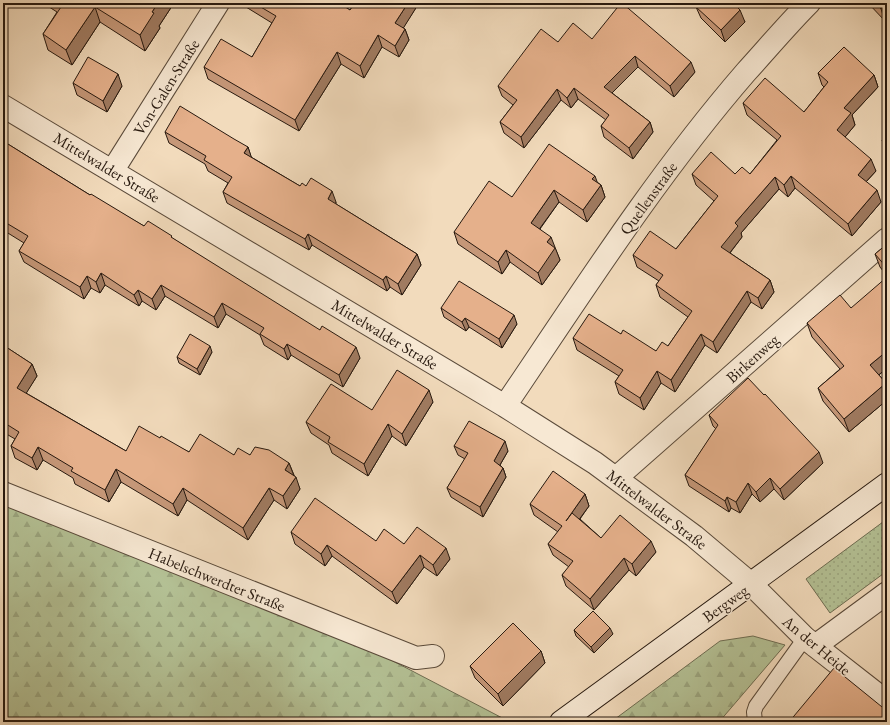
<svg xmlns="http://www.w3.org/2000/svg" width="890" height="725" viewBox="0 0 890 725" font-family="'EB Garamond',serif">
<style>
.grass{fill:url(#grass-dots);stroke:#6e6d52}
.forest{fill:url(#forest-firs);stroke:#6e6d52}
.lines{fill:none;stroke-linecap:round;stroke-linejoin:round}
.lane-casing{stroke:#5a4a3a;stroke-width:16}
.street-casing{stroke:#5a4a3a;stroke-width:24}
.secondary-casing{stroke:#27190f;stroke-width:24}
.lane{stroke:#f7e8d3;stroke-width:14}
.street{stroke:#f7e8d3;stroke-width:22}
.secondary{stroke:#f7e8d3;stroke-width:22}
.wall{fill:#c59778;stroke:#27190f}
.shaded-wall{fill:#a07b61;stroke:#27190f}
.building{fill:#e5b08b;stroke:#27190f}
.labels{text-anchor:middle;stroke-width:3;stroke-linejoin:round;paint-order:stroke}
.street-label{font-size:16px;fill:#27190f;stroke:#f7e8d3}
</style>
<defs>
<pattern id="grass-dots" width="8" height="8" patternUnits="userSpaceOnUse"><rect width="8" height="8" fill="#b4c195"/><path d="M2 2h.1M6 6h.1" fill="none" stroke="#9ba57f" stroke-width="1.8" stroke-linecap="round"/></pattern>
<pattern id="forest-firs" width="22" height="20" patternUnits="userSpaceOnUse"><rect width="22" height="20" fill="#b4c195"/><path d="M5 1l3.5 6h-7zM16 11l3.5 6h-7z" fill="#9ba57f"/></pattern>
</defs>
<rect width="100%" height="100%" fill="#f2dbbc"/>
<filter id="stains"><feTurbulence type="fractalNoise" baseFrequency=".005" numOctaves="4"/><feColorMatrix values="0 0 0 0 .2 0 0 0 0 .09 0 0 0 0 .02 0 0 0 .5 -.17"/></filter>
<radialGradient id="worn" r=".72"><stop offset=".6" stop-color="#630" stop-opacity="0"/><stop offset="1" stop-color="#630" stop-opacity=".3"/></radialGradient>
<!-- grass -->
<path class="grass" d="M887,519V571L830,613L806,579Z"/>
<!-- forest -->
<path class="forest" d="M3,502L370,649L510,722H3Z
M753,636L785,645L719,722H611L720,641Z"/>
<g class="lines">
<!-- lane casing -->
<g class="lane-casing">
<path id="lane" d="M755,722L754,712L756,706L805,638"/>
</g>
<!-- street casing -->
<g class="street-casing">
<path id="street" d="M3,106L505,406L595,463L694,536L751,584L805,638L887,702
M113,170L218,3
M505,406C582,292 656,176 746,72C767,49 787,25 809,3
M616,478L887,239
M3,493L416,658L433,656
M815,646L887,593"/>
</g>
<!-- secondary casing -->
<g class="secondary-casing">
<path id="secondary" d="M561,722L887,484"/>
</g>
<!-- lane -->
<use href="#lane" class="lane"/>
<!-- street -->
<use href="#street" class="street"/>
<!-- secondary -->
<use href="#secondary" class="secondary"/>
</g>
<!-- wall -->
<path class="wall" d="M43,3H174L159,26L160,28L145,51L100,22L72,65L48,50L43,34L57,12Z
M245,3H339L350,10L355,3H419L403,28L405,29L409,40L399,57L382,47L364,78L341,64L299,131L208,79L204,67L252,57L272,23L246,7Z
M696,3H733L745,22L725,42L701,18L696,7L698,5Z
M868,3H887L885,21Z
M592,39L695,72L674,97L638,67L612,93L650,122L653,132L633,159L604,137L601,126L606,120L578,99L571,108L561,100L524,148L504,133L500,122L513,105L502,96L498,86L558,42Z
M818,73L874,75L878,87L852,115L855,125L845,137L876,171L866,182L881,202L852,236L795,188L788,197L779,189L741,233L742,237L730,253L770,280L774,292L762,309L751,302L717,353L705,345L675,392L661,383L644,410L619,394L615,382L619,376L577,350L573,338L621,334L656,351L668,346L688,317L660,297L656,285L659,281L637,267L633,255L676,249L714,201L696,185L692,174H750L777,140L747,115L743,103L804,112L824,87L822,85Z
M73,83L122,86L107,112L77,95Z
M165,132L248,147L251,157L300,186H306L336,202V204L417,254L421,265L402,295L390,287L387,291L312,245L309,250L227,203L223,192L228,183L208,171L205,164L169,143Z
M887,135V153L882,140Z
M3,141L90,195L144,226L172,238L360,358L343,387L291,355L288,360L264,345L260,335L226,314L218,328L165,296L156,310L142,301L139,306L105,285L100,293L91,288L84,299L24,262L19,251L24,243L3,230Z
M597,182L601,185L605,197L587,222L559,202L540,229L555,248L560,260L542,285L510,262L502,274L458,244L454,232L512,197Z
M887,244V276L880,267L875,254Z
M441,308L517,324L502,348L469,327L466,331L444,317Z
M807,323L887,368L879,375L886,383L887,386V400L849,432L823,401L818,388L840,369L812,337Z
M3,345L32,364L37,376L26,393L126,451L160,438L189,452L234,455H250L289,463L294,475L300,489L287,509L274,500L248,540L187,500L178,516L121,482L109,502L75,484L73,478L43,460L37,470L15,458L11,446L15,439L3,432Z
M212,352L200,375L179,363L177,357Z
M433,402L406,446L392,436L368,476L332,453L329,445L311,433L306,422L372,410Z
M709,415L823,463L784,500L774,489L760,502L752,494L740,513L731,508L729,512L689,486L685,475L716,429L713,426Z
M454,446L508,451L500,465L503,468L506,477L483,517L451,497L447,488L465,459L458,455Z
M585,494L589,506L580,519L601,538L656,552L636,576L629,570L594,610L566,586L562,575L569,567L553,555L548,544L558,532L534,515L530,504Z
M291,532L404,544L450,559L437,576L424,567L397,604L332,556L325,566L295,544Z
M887,614V627L883,616Z
M574,630L613,634L594,653L576,636Z
M541,651L545,663L503,706L475,678L470,666Z"/>
<!-- shaded-wall -->
<path class="shaded-wall" d="M158,3H174L159,26L160,28L145,51L140,35L152,12Z
M408,3H419L399,35L395,23Z
M887,4V19L885,21L881,9Z
M95,7L100,22L72,65L66,50Z
M740,10L745,22L725,42L721,30Z
M405,29L409,40L399,57L395,46Z
M378,35L382,47L364,78L360,66Z
M337,52L341,64L299,131L295,120Z
M635,56L638,67L608,97L604,87Z
M691,62L695,72L674,97L670,86Z
M118,74L122,86L107,112L103,101Z
M874,75L878,87L852,115L855,125L841,142L837,130L844,108Z
M574,88L578,99L571,108L567,98Z
M557,89L561,100L524,148L521,137Z
M650,122L653,132L633,159L629,148Z
M248,147L252,159L244,153Z
M871,159L876,171L862,186L858,175Z
M595,176L599,187L592,179Z
M791,176L795,188L788,197L784,185Z
M775,177L779,189L741,233L742,237L725,259L721,247L735,223Z
M601,185L605,197L587,222L583,210Z
M554,190L559,202L535,235L531,223Z
M877,190L881,202L852,236L848,224Z
M332,191L336,202L332,210L328,199Z
M308,234L312,245L309,250L305,239Z
M551,237L560,260L542,285L538,273L547,242Z
M506,250L510,262L502,274L498,262Z
M417,254L421,265L402,295L398,284Z
M101,273L105,285L100,293L96,282Z
M87,276L91,288L84,299L80,287Z
M386,276L390,287L387,291L383,280Z
M770,280L774,292L762,309L758,298Z
M161,285L165,296L156,310L152,299Z
M138,290L142,301L139,306L134,295Z
M747,291L751,302L717,353L713,342Z
M887,302V318L883,306Z
M222,303L226,314L218,328L214,317Z
M514,315L517,324L502,348L499,339Z
M465,318L469,327L466,331L462,322Z
M701,334L705,345L675,392L671,380Z
M287,344L291,355L288,360L284,349Z
M210,346L212,352L200,375L197,369Z
M356,347L360,358L343,387L339,375Z
M887,351V368L875,378L870,365Z
M32,364L37,376L22,400L17,388Z
M657,371L661,383L644,410L640,398Z
M886,383L887,386V400L849,432L844,419Z
M429,390L433,402L406,446L402,434Z
M388,424L392,436L368,476L364,464Z
M505,441L508,451L497,470L494,461Z
M38,447L43,460L37,470L32,458Z
M819,452L823,463L784,500L780,489Z
M289,463L294,476L285,470Z
M503,468L506,477L483,517L480,507Z
M116,469L121,482L109,502L105,490Z
M296,477L300,489L287,509L283,496Z
M770,478L774,489L760,502L756,492Z
M748,483L752,494L740,513L736,502Z
M183,488L187,500L178,516L173,504Z
M269,488L274,500L248,540L243,528Z
M585,494L589,506L570,532L566,521Z
M727,497L731,508L729,512L725,501Z
M651,541L656,552L636,576L632,564Z
M327,545L332,556L325,566L321,554Z
M446,548L450,559L437,576L433,565Z
M420,555L424,567L397,604L392,592Z
M624,558L629,570L594,610L590,599Z
M610,628L613,634L594,653L591,647Z
M541,651L545,663L503,706L498,694Z"/>
<!-- building -->
<path class="building" d="M61,3H158L152,12L154,13L140,35L95,7L66,50L43,34L63,4Z
M254,3H339L350,10L355,3H408L395,23L405,29L395,46L378,35L360,66L337,52L295,120L204,67L221,39L252,57L276,16Z
M621,3H622L691,62L670,86L635,56L604,87L650,122L629,148L601,126L609,115L574,88L567,98L557,89L521,137L500,122L517,100L498,86L541,29L558,42L573,23L592,39Z
M700,3H733L740,10L721,30L696,7Z
M875,3H887V4L881,9Z
M844,47L874,75L844,108L851,113L837,130L871,159L858,175L877,190L848,224L791,176L784,185L775,177L735,223L738,226L721,247L770,280L758,298L747,291L713,342L701,334L671,380L657,371L640,398L615,382L623,370L573,338L589,314L621,334L623,330L656,351L662,342L668,346L692,311L656,285L663,275L633,255L650,231L676,249L718,196L692,174L711,152L735,174L742,167L750,174L781,136L743,103L765,78L804,112L828,82L818,73Z
M88,57L118,74L103,101L73,83Z
M180,106L234,139L248,147L244,153L300,186L302,183L306,186L311,178L332,191L328,199L417,254L398,284L386,276L383,280L308,234L305,239L223,192L232,177L204,160L206,156L165,132Z
M887,135V145L882,140Z
M3,141L90,195L91,194L144,226L148,221L172,236L171,237L320,330L322,326L356,347L339,375L287,344L284,349L260,334L264,328L222,303L214,317L161,285L152,299L138,290L134,295L101,273L96,282L87,276L80,287L19,251L28,236L3,221Z
M549,144L595,176L592,179L601,185L583,210L554,190L531,223L551,237L547,242L555,248L538,273L506,250L498,262L454,232L489,181L512,197Z
M887,244V268L875,254Z
M887,277V302L883,306L887,311V351L870,365L886,383L844,419L818,388L844,366L807,323L840,295L851,308Z
M459,281L514,315L499,339L465,318L462,322L441,308Z
M190,334L210,346L197,369L177,357Z
M3,345L32,364L17,388L126,451L139,426L160,438L161,436L189,452L200,434L234,455L238,448L250,455L255,447L269,450L289,463L285,470L296,477L283,496L269,488L243,528L183,488L173,504L116,469L105,490L71,471L73,468L38,447L32,458L11,446L19,432L3,422Z
M397,370L429,390L402,434L388,424L364,464L328,442L330,437L306,422L331,384L372,410Z
M748,378L764,395L765,394L819,452L780,489L770,478L756,492L748,483L736,502L727,497L725,501L685,475L718,425L709,415Z
M469,421L505,441L494,461L503,468L480,507L447,488L468,453L454,446Z
M553,471L585,494L566,521L572,513L601,538L620,515L651,541L632,564L624,558L590,599L562,575L573,561L548,544L562,526L530,504Z
M315,498L376,541L384,529L404,544L417,527L446,548L433,565L420,555L392,592L327,545L321,554L291,532Z
M593,611L610,628L591,647L574,630Z
M887,614V622L883,616Z
M513,623L541,651L498,694L470,666Z
M834,668L887,711V722H789Z"/>
<g class="labels">
<!-- street labels -->
<g class="street-label">
<text transform="translate(166 87) rotate(-58)" y="6">Von-Galen-Straße</text>
<text transform="translate(107 167) rotate(31)" y="6">Mittelwalder Straße</text>
<text transform="translate(648 198) rotate(-54)" y="6">Quellenstraße</text>
<text transform="translate(385 334) rotate(31)" y="6">Mittelwalder Straße</text>
<text transform="translate(752 358) rotate(-42)" y="6">Birkenweg</text>
<text transform="translate(657 509) rotate(37)" y="6">Mittelwalder Straße</text>
<text transform="translate(217 579) rotate(22)" y="6">Habelschwerdter Straße</text>
<text transform="translate(725 603) rotate(-36)" y="6">Bergweg</text>
<text transform="translate(817 645) rotate(40)" y="6">An der Heide</text>
</g>
</g>
<!-- margin -->
<rect width="890" height="725" fill="none" stroke="#f2dbbc" stroke-width="16"/>
<rect x="4" y="4" width="882" height="717" fill="none" stroke="#27190f" stroke-width="2"/>
<rect x="8" y="8" width="874" height="709" fill="none" stroke="#27190f"/>
<rect width="100%" height="100%" filter="url(#stains)"/>
<rect width="100%" height="100%" fill="url(#worn)"/>
</svg>
